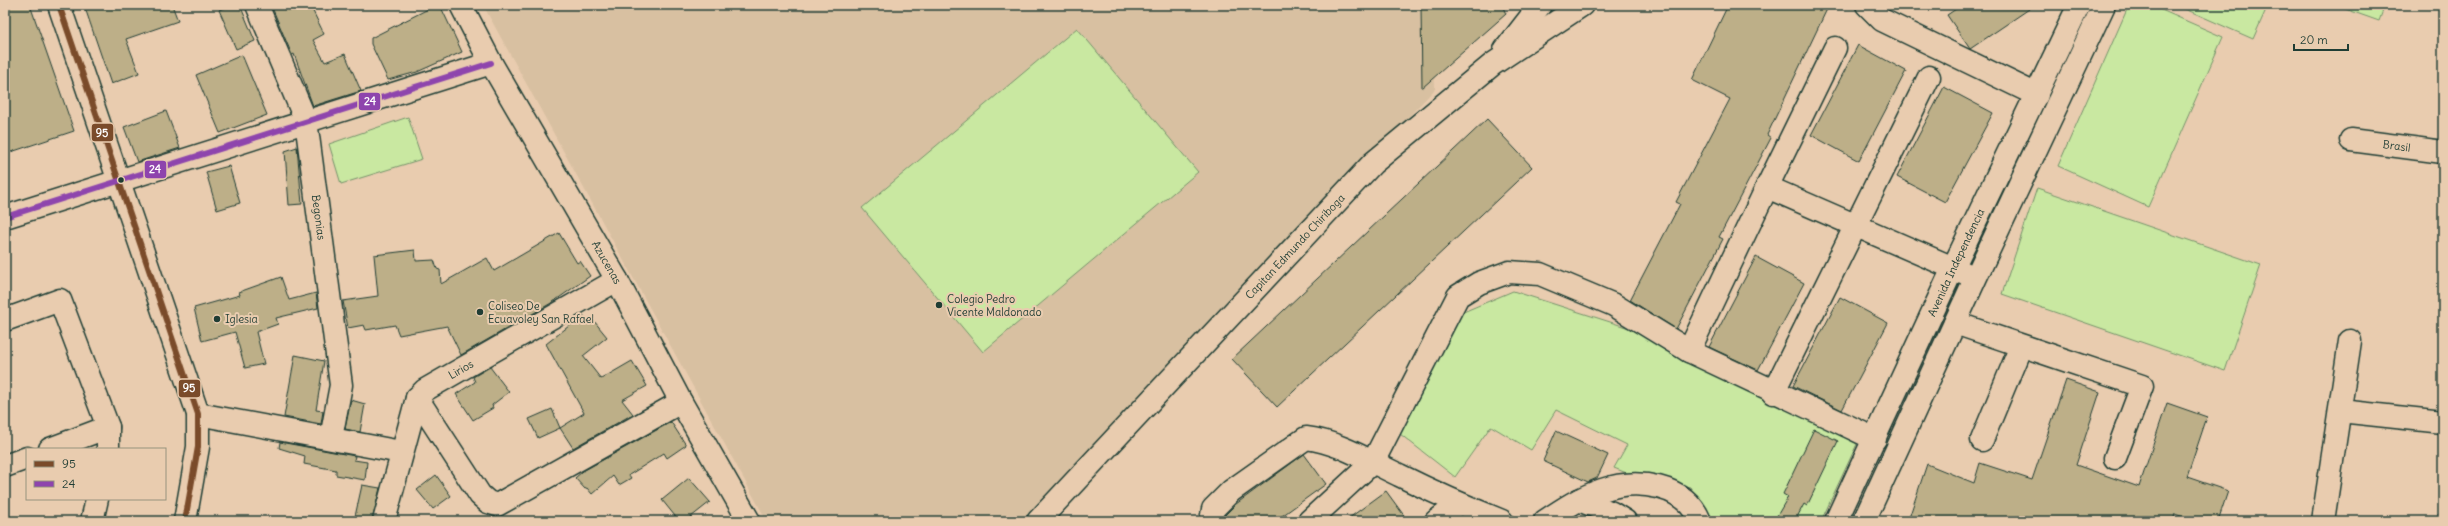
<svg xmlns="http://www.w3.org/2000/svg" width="2448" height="526" viewBox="0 0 2448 526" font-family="Delius,sans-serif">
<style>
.built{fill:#d8c0a1}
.green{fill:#c9e8a1;stroke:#74926a}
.building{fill:#bdaf88;stroke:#1f3d34}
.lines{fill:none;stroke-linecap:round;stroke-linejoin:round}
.minor-casing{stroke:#1f3d34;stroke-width:25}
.major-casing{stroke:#1f3d34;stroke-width:25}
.minor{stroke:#e9ccaf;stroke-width:22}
.major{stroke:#e9ccaf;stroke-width:22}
.bus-1-casing{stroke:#e9ccaf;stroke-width:9}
.bus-2-casing{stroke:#e9ccaf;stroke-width:9}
.bus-1{stroke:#7a4b2a;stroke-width:6}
.bus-2{stroke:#8e44ad;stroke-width:6}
.bus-dot{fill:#1f3d34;stroke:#e9ccaf;stroke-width:1.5}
.labels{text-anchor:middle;stroke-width:4;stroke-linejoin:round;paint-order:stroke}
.street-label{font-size:11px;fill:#1f3d34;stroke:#e9ccaf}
.poi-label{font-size:11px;fill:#1f3d34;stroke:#e9ccaf;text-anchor:start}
.line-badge{stroke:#e9ccaf;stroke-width:1.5}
.badge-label{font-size:11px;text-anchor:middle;font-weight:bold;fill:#fff}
</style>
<rect width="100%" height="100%" fill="#e9ccaf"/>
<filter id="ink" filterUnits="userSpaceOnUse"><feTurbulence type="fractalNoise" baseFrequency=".025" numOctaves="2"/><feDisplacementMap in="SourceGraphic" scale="8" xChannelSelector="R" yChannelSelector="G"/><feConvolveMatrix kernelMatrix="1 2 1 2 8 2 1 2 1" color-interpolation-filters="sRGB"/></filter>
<g filter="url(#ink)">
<!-- built -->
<path class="built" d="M483,5H1432L1435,89L1024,521H767Z"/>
<!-- green -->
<path class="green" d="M2129,5H2150L2223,37L2148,207L2058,166Z
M2176,5H2268L2253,39Z
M2334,5H2385L2379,21Z
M1077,28L1198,172L983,352L862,208Z
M408,117L422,159L341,184L329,144Z
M2037,188L2261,265L2225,371L2002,294Z
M1513,291L1629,328L1857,444L1821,521H1712L1690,487L1629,474L1614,468L1627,445L1556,410L1531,450L1491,426L1455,477L1400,434L1461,313Z"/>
<!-- building -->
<path class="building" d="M5,5H30L74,131L5,154Z
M84,5H172L178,21L126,39L139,73L111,84Z
M231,5H240L255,41L236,49L219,10Z
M271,5H310L324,34L313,40L325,62L345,54L361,91L313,106L294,54L292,55Z
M436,5H440L462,52L417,72L388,80L371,44V38Z
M1421,5H1502L1506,14L1422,88Z
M1728,5H1818L1827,9L1767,135L1771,138L1719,237L1723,239L1676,329L1630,300L1680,204L1676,202L1730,99L1692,80Z
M1962,5H2035L1970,49L1947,15Z
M1858,45L1906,71L1859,161L1811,135Z
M242,55L267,115L220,133L196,75Z
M1944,87L1993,113L1945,202L1897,177Z
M166,111L180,148L137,162L124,127Z
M1487,119L1532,167L1277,407L1232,359Z
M297,147L302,204L289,205L285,151Z
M229,166L240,203L217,210L206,172Z
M559,233L577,263L580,261L590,276L553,302L461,355L447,326L399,335L395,325L366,330L364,325L348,328L343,301L378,296L374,255L415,250L416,261L434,260L437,269L440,270L441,284L487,258L494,271Z
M1756,257L1804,283L1758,370L1709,347Z
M281,277L289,300L316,293L318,308L276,318L278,324L256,332L264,364L245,368L235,332L202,341L194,308L240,295L239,292Z
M1840,297L1888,323L1842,410L1793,386Z
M583,315L590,324L594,321L607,337L583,356L601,379L632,361L647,386L622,400L633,414L573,448L560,428L584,413L546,344Z
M295,355L324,361L316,410L323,411L321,424L284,417Z
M490,367L509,392L492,405L493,408L473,420L456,394L475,382L473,377Z
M2066,380L2100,392L2076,465L2139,487L2167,403L2207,417L2187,477L2228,491L2218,521H2195L2175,514L2173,521H1908L1927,464L1974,483L1980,463L2032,480Z
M351,400L365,404L360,432L345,429Z
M552,409L560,428L538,438L529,419Z
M671,422L686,445L667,458L664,453L629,475L631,478L619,485L613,476L592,494L587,488L585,489L575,478L583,471Z
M1814,429L1838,441L1807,506L1804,504L1795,521H1774L1788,497L1783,494Z
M1556,431L1608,455L1597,478L1588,482L1543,461Z
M280,442L355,456L354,460L367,462L365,480L336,475V470L304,464L305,456L279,448Z
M1304,454L1326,484L1275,521H1224L1225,515L1236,504Z
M436,475L451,496L433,509L417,490Z
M689,478L710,502L686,521H679L662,500Z
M362,485L380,488L372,521H354Z
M1386,491L1408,521H1345Z"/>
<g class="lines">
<!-- minor casing -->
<g class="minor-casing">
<g id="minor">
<path id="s1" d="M257,5L306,121L341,385L331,438"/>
<path id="s2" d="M461,5L491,63L617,280L681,402L749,521"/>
<path d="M1867,5L1882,20L2037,95"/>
<path d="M1835,48L1767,187L1967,274"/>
<path d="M1505,50L1540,5"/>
<path id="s3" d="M2351,140L2443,152"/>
<path d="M1767,187L1689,351L1875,439"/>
<path d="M5,217L491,63"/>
<path d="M5,320L60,300L108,427V449"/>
<path d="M1955,323L2142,386L2115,458"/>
<path d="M1773,393L1929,77"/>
<path d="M417,398L480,495L488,502L497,505L681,402"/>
<path d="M2340,411L2443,422"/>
<path d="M198,414L401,452"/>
<path d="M1982,440L2021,346"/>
<path d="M50,449L108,427"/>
<path d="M5,466L27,458"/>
<path d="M1579,500L1612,513L1625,521"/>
<path d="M92,521L97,499"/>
<path id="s4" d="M384,521L417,398L425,390L617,280"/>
<path id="s5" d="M1038,521L1373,163L1493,64L1582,5"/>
<path d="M1211,521L1213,509L1231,491L1306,438C1339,442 1369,461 1399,475C1433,492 1467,507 1502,521"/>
<path d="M1309,521L1373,462L1458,296L1479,283L1509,272L1540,274L1614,305L1689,351"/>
<path d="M1436,521L1459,504"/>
<path d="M1545,521C1563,509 1581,497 1602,490C1637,478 1685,484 1700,521"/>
<path id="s6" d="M1836,521L1953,268L2079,5"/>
<path d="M1864,521L1976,277L2104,5"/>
<path d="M2323,521L2350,341"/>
</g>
</g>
<!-- major casing -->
<g class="major-casing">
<path id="major" d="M59,5L198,414V447L185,521"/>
</g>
<!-- minor -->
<use href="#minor" class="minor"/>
<!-- major -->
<use href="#major" class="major"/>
<!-- bus-1 casing -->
<g class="bus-1-casing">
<path id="bus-1" d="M59,5L198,414V447L185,521"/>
</g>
<!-- bus-2 casing -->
<g class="bus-2-casing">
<path id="bus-2" d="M5,217L491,63"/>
</g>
<!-- bus-1 -->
<use href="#bus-1" class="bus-1"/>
<!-- bus-2 -->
<use href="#bus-2" class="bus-2"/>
</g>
</g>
<!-- markers -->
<g class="bus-dot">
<circle cx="121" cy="180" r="3.5"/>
<circle cx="939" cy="305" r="4"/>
<circle cx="480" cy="312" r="4"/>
<circle cx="217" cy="319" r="4"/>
</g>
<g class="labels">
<!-- street labels -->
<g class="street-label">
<text dy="4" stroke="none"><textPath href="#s3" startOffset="46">Brasil</textPath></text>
<text dy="4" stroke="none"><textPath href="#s1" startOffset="223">Begonias</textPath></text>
<text dy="4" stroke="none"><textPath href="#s5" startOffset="376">Capitan Edmundo Chiriboga</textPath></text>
<text dy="4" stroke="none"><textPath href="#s2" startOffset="296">Azucenas</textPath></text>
<text dy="4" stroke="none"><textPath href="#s6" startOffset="285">Avenida Independencia</textPath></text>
<text dy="4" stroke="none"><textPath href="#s4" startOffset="180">Lirios</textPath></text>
</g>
<!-- poi labels -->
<g class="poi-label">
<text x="947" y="303">Colegio Pedro<tspan x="947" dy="13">Vicente Maldonado</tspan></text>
<text x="488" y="310">Coliseo De<tspan x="488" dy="13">Ecuavoley San Rafael</tspan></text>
<text x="225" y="323">Iglesia</text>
</g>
</g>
<g class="line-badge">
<rect x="358" y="92" width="23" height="19" rx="4" fill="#8e44ad"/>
<rect x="91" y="123" width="23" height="19" rx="4" fill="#7a4b2a"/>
<rect x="144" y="160" width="23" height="19" rx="4" fill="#8e44ad"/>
<rect x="178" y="379" width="23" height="19" rx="4" fill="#7a4b2a"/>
</g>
<g class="badge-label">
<text x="370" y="105">24</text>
<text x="102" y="137">95</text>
<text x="155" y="173">24</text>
<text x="189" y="392">95</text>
</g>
<!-- margin -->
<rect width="2448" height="526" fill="none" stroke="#e9ccaf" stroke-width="20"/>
<rect x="10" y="10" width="2428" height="506" fill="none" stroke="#1f3d34" stroke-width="1.5" filter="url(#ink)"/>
<!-- legend -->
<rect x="26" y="448" width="140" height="52" fill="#e9ccaf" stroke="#98937e"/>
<rect x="34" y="461" width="20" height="6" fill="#7a4b2a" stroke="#98937e"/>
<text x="62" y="468" font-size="12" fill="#1f3d34">95</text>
<rect x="34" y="481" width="20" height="6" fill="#8e44ad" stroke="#98937e"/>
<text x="62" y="488" font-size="12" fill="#1f3d34">24</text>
<!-- scale -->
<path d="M2294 44v6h54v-6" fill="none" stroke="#1f3d34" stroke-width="2"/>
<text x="2300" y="44" font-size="12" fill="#1f3d34" stroke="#e9ccaf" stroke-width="3" paint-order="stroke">20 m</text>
</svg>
